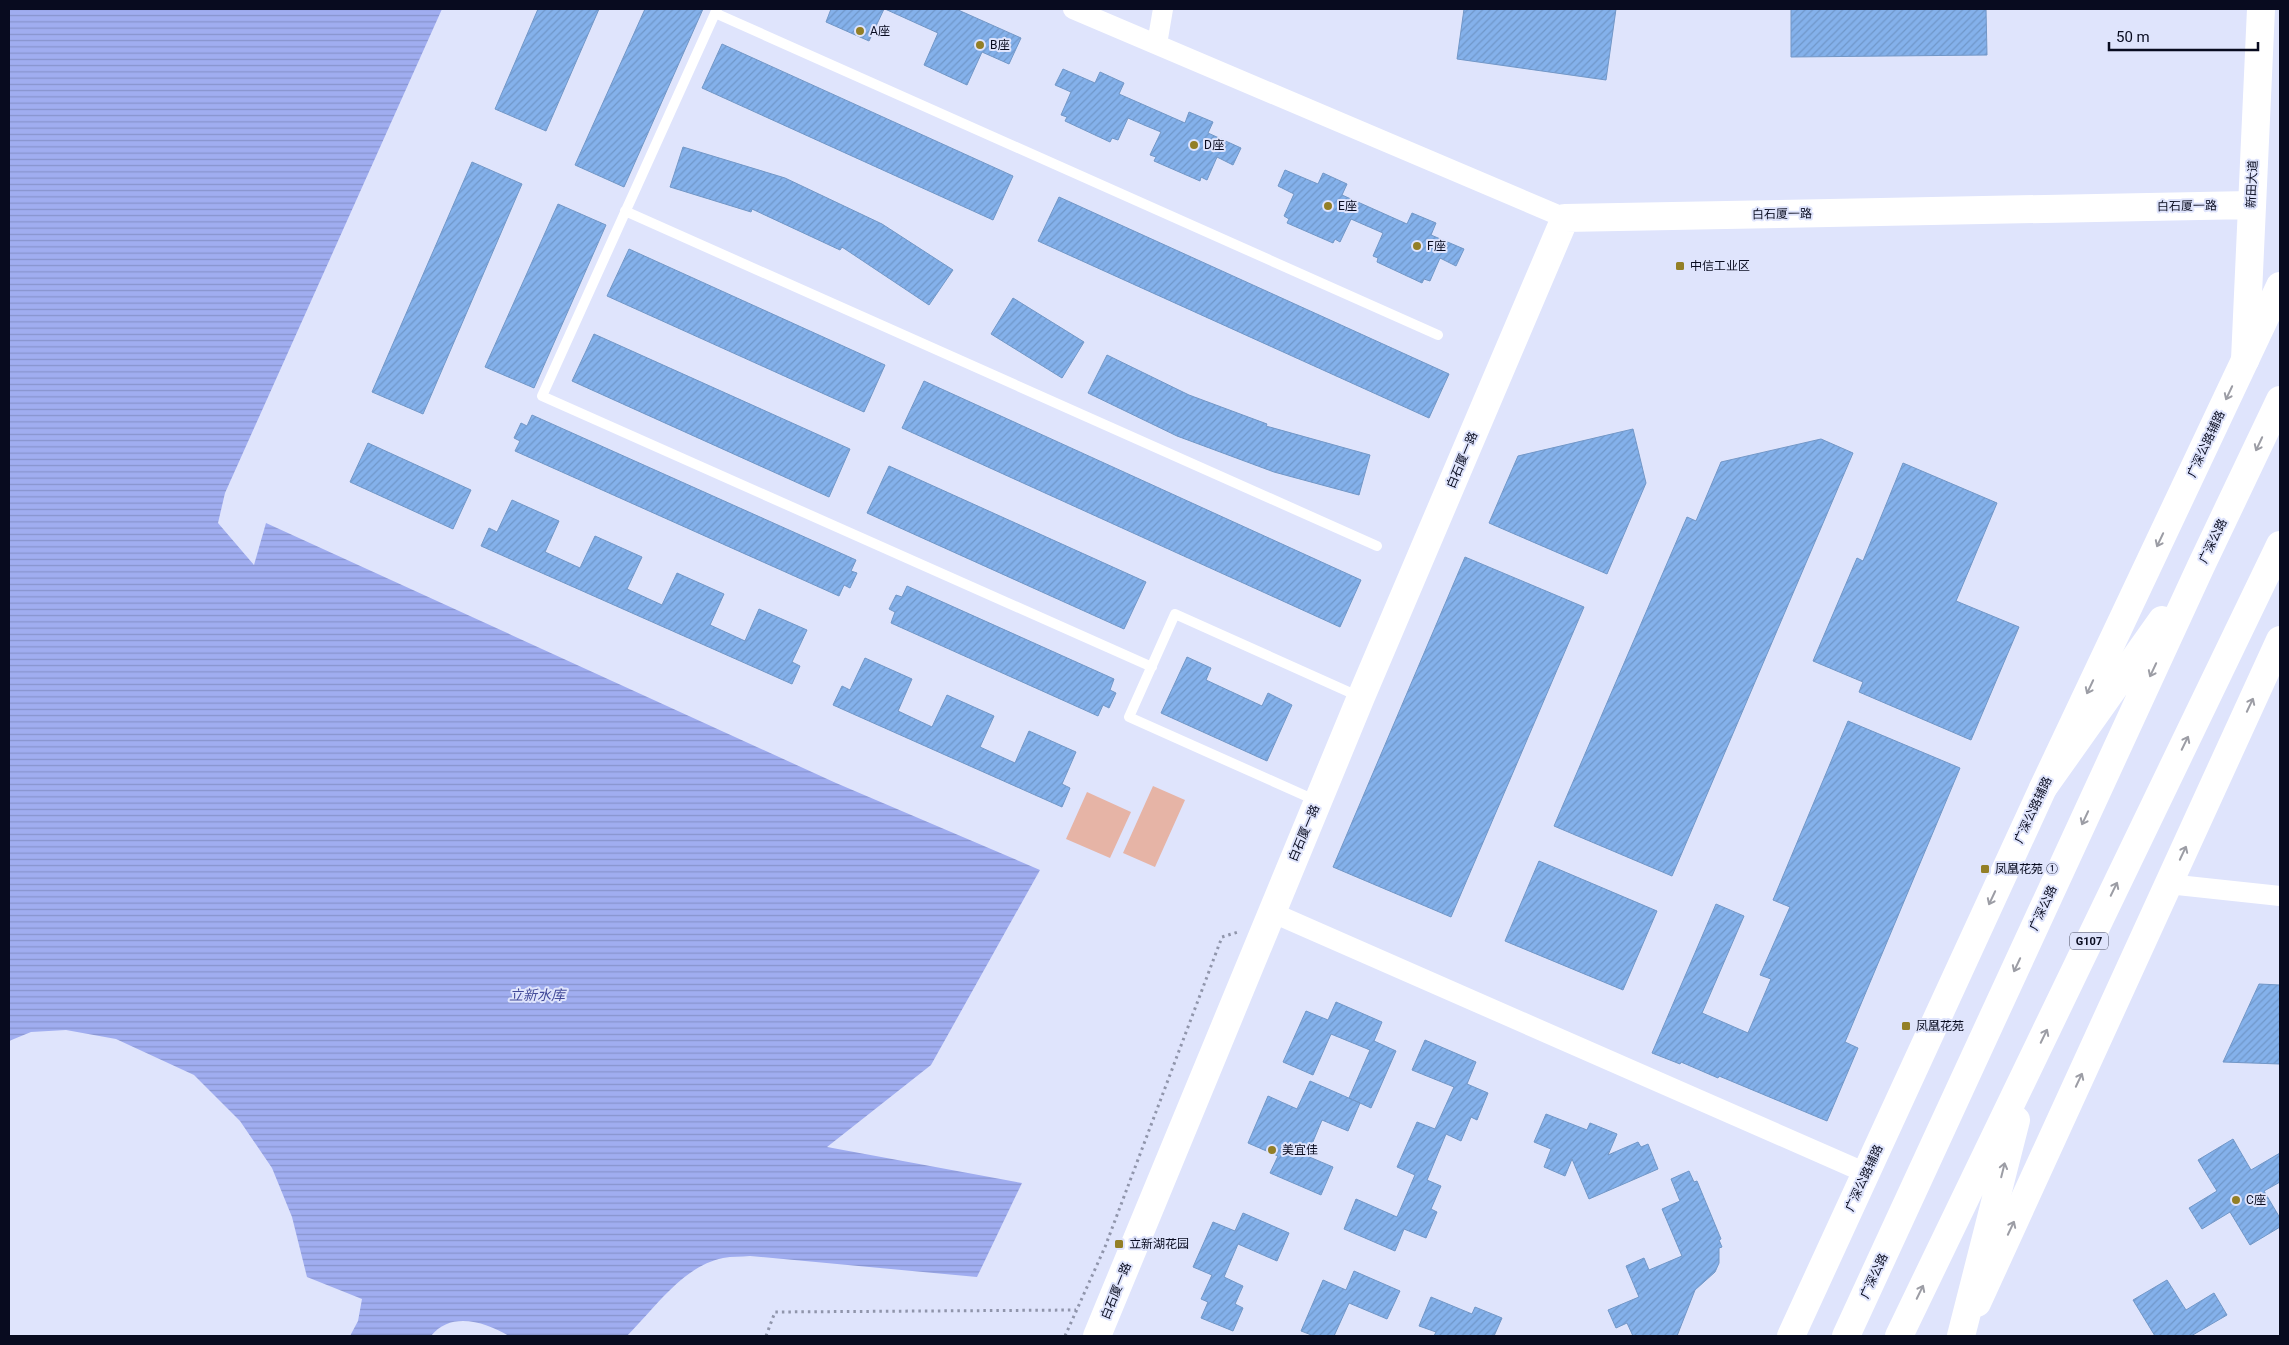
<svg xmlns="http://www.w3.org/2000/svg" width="2289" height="1345" viewBox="0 0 2289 1345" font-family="Roboto,'Noto Sans SC',sans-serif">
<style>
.green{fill:#e6b4a6}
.water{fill:url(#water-rules)}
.building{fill:url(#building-hatch);stroke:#7297c7}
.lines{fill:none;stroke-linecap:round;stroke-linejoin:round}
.path{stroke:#9095ab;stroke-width:3;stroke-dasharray:2.5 4;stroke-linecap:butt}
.lane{stroke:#fff;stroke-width:10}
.street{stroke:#fff;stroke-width:20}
.secondary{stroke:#fff;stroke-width:28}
.primary{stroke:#fff;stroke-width:28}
.highway{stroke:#fff;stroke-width:28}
.oneway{stroke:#9c9da5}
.poi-dot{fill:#937f26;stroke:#dfe4fc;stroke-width:2}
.labels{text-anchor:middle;stroke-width:4;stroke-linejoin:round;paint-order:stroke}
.shield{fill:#dfe4fc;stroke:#484c61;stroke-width:1}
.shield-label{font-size:11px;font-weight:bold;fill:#080b1f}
.poi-label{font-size:12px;fill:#080b1f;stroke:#dfe4fc;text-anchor:start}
.street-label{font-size:12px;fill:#080b1f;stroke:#dfe4fc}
.water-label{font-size:14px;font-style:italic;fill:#424a99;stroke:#dfe4fc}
</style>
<defs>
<pattern id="water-rules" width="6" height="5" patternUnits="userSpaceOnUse" patternTransform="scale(1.25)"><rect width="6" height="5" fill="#a0adf0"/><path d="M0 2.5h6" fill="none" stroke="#8894cd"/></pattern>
<pattern id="building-hatch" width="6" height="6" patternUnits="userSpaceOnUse" patternTransform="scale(1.25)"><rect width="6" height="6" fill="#84b1eb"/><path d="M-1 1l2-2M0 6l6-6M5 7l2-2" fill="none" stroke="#7097c9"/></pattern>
</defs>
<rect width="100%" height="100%" fill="#dfe4fc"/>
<!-- green -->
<path class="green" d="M1153,786L1185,800L1155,867L1123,853Z
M1087,792L1131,812L1110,858L1066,839Z"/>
<!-- water -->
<path class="water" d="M9,9H442L225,493L218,523L254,565L266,523L836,783L1040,870L931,1065L827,1147L1022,1183L977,1277L750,1256C741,1257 732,1256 723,1258C683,1266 654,1309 627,1336H509C485,1322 451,1311 431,1336H350L358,1321L362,1299L307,1277L292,1217L272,1168L240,1121L194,1075L116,1039L66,1030L31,1032L9,1041Z"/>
<!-- building -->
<path class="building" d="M538,9H599L546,131L495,109Z
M645,9H703L624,187L575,165Z
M831,9H884L869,41L826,22Z
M885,9H956L1021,38L1009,64L982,52L967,85L924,65L938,33Z
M1464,9H1616L1606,80L1457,59Z
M1791,9H1986L1987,55L1791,57Z
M722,44L1013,176L993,220L702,88Z
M1063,69L1095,83L1100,72L1124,83L1119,94L1185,123L1189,112L1213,122L1208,133L1241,148L1233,165L1217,157L1207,180L1201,177L1200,181L1154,161L1156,157L1150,155L1161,132L1144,125L1128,118L1118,140L1112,138L1110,142L1065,121L1067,117L1061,115L1071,92L1055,85Z
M683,147L785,178L882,224L953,270L929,305L842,247L840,250L752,209L751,212L670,187Z
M472,162L522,184L423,414L372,392Z
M1285,170L1318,184L1323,173L1347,184L1342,195L1407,224L1412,213L1436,223L1431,235L1464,249L1456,266L1440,258L1430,281L1424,279L1422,283L1377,262L1378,258L1373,256L1383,233L1351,219L1340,242L1335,239L1333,243L1287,223L1289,219L1284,216L1294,194L1278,186Z
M1059,197L1449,374L1429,418L1038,241Z
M558,204L606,225L534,388L485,367Z
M629,249L885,365L864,412L607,296Z
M1013,298L1084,342L1062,378L991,334Z
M594,334L850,449L829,497L572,381Z
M1107,355L1189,395L1267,424L1266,426L1370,455L1359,495L1274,472L1177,436L1088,393Z
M924,381L1361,580L1340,627L902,428Z
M532,415L856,560L851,571L857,573L850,588L844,585L839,596L515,451L520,441L514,438L521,423L527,426Z
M1633,429L1646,483L1607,574L1489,523L1518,456Z
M1821,439L1853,453L1672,876L1554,826L1687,517L1696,521L1721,462Z
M368,443L471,490L453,529L350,482Z
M1903,463L1997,503L1956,601L2019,627L1971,740L1859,692L1863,682L1813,661L1857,558L1863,561Z
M889,466L1146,582L1124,629L867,513Z
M512,500L559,521L545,552L580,568L595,536L642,557L627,589L662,605L677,573L724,594L710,625L745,641L759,609L807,630L792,662L800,666L792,684L481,546L489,528L497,532Z
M1465,557L1584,607L1451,917L1333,867Z
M907,586L1114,679L1110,690L1116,693L1109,708L1103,705L1098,716L891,623L895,612L889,609L896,595L902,597Z
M1187,657L1211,668L1206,680L1262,706L1268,693L1292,705L1267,761L1161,713Z
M865,658L912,679L898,711L932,727L947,695L994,716L980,747L1015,763L1029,731L1076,752L1062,784L1070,788L1062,807L833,705L842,686L850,690Z
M1848,721L1960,768L1845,1042L1858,1048L1827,1121L1719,1076L1718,1078L1681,1062L1680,1064L1652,1053L1716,904L1744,916L1702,1013L1748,1033L1771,979L1760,975L1790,907L1773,900Z
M1539,861L1657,911L1623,990L1505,941Z
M2259,984L2280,985V1064L2223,1062Z
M1336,1002L1382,1022L1374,1041L1396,1051L1371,1108L1349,1098L1370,1050L1331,1034L1313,1075L1283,1062L1306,1011L1328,1020Z
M1425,1040L1476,1062L1467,1084L1488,1093L1477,1120L1471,1117L1461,1141L1446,1134L1427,1180L1441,1186L1431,1209L1437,1212L1426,1238L1404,1229L1395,1251L1344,1229L1356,1199L1397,1217L1415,1175L1397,1167L1417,1122L1435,1129L1454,1087L1412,1070Z
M1310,1081L1360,1103L1348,1131L1322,1120L1307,1156L1333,1167L1321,1195L1270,1173L1278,1156L1248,1143L1268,1096L1297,1109Z
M1546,1114L1587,1130L1590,1123L1617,1134L1608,1155L1638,1142L1641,1147L1648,1144L1658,1169L1589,1199L1572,1159L1565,1176L1544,1167L1551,1149L1534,1142Z
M2233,1139L2251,1170L2280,1153V1182L2264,1191L2280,1218V1227L2250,1245L2230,1212L2202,1229L2189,1208L2217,1191L2198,1160Z
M1689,1171L1694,1182L1697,1181L1721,1239L1719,1240L1722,1247L1719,1248V1263L1715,1272L1695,1290L1677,1336H1633L1627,1323L1616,1328L1608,1310L1639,1297L1626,1266L1644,1258L1649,1270L1682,1256L1662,1209L1680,1201L1671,1179Z
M1243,1213L1289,1233L1277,1261L1238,1244L1224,1277L1243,1286L1235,1304L1243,1308L1233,1331L1201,1318L1208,1302L1201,1299L1212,1275L1193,1267L1213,1222L1235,1231Z
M1354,1271L1400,1291L1387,1319L1349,1303L1334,1336H1314L1301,1331L1323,1280L1346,1290Z
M2167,1280L2186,1310L2214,1293L2227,1315L2191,1336H2155L2133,1300Z
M1431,1297L1472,1314L1475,1307L1502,1318L1494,1336H1434L1436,1332L1419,1326Z"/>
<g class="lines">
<!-- path -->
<path class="path" d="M766,1336L775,1312L1076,1310
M1065,1336L1105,1247L1222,937L1238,932"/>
<!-- lane -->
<path class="lane" d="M717,9L542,396L1152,667
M715,13L1438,335
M625,211L1377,546
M1317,801L1129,717L1175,614L1360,697"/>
<!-- street -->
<path class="street" d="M1073,9L1565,218
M1157,44L1163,9
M2168,884L2280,896
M1271,912L1866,1173"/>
<!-- secondary -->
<path class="secondary" d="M2245,360L2261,9
M1097,1336L1361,697L1565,218L2251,205"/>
<!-- primary -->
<path class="primary" d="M1977,1303L2280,640
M1791,1336L2043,788L2280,286"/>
<!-- highway -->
<path class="highway" d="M2043,788L2162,620
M1846,1336L2201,566L2280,400
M1899,1336L2280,545
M1961,1336L2016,1120"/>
</g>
<!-- one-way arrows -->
<defs><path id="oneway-shaft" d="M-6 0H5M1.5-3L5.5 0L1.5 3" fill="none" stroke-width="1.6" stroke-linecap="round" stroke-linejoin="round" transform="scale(1.25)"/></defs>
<g class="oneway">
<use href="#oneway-shaft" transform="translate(2229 393) rotate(115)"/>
<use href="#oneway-shaft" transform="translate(2259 444) rotate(115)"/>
<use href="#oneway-shaft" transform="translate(2160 540) rotate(115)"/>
<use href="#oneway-shaft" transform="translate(2153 670) rotate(115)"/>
<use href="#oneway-shaft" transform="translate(2090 687) rotate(115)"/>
<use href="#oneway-shaft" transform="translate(2250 705) rotate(-65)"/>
<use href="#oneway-shaft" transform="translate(2185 743) rotate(-64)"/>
<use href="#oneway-shaft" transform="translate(2085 818) rotate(115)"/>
<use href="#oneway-shaft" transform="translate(2183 853) rotate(-65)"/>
<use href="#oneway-shaft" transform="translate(2114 889) rotate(-64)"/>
<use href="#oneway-shaft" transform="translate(1992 898) rotate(115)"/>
<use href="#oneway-shaft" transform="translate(2017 965) rotate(115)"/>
<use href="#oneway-shaft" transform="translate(2044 1036) rotate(-64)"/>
<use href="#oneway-shaft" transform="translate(2079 1080) rotate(-65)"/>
<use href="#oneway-shaft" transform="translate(2003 1170) rotate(-76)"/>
<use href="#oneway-shaft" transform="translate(2011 1228) rotate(-65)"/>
<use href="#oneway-shaft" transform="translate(1920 1292) rotate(-64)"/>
</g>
<!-- markers -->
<g class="poi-dot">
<circle cx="860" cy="31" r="5"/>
<circle cx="980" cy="45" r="5"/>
<circle cx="1194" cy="145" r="5"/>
<circle cx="1328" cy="206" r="5"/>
<circle cx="1417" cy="246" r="5"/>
<rect x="1675" y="261" width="10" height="10" rx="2.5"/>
<rect x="1980" y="864" width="10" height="10" rx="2.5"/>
<rect x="1901" y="1021" width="10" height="10" rx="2.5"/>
<circle cx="1272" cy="1150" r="5"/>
<circle cx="2236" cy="1200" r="5"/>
<rect x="1114" y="1239" width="10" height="10" rx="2.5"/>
</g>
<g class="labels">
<!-- shield labels -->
<rect class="shield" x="2070" y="932.5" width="38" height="17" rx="4"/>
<g class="shield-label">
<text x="2089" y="945">G107</text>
</g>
<!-- poi labels -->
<g class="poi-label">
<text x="870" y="35">A座</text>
<text x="990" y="49">B座</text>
<text x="1204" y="149">D座</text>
<text x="1338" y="210">E座</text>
<text x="1427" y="250">F座</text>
<text x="1690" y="270">中信工业区</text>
<text x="1995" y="873">凤凰花苑 ①</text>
<text x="1916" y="1030">凤凰花苑</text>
<text x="1282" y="1154">美宜佳</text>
<text x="2246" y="1204">C座</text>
<text x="1129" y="1248">立新湖花园</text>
</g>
<!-- street labels -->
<g class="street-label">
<text transform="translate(2252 184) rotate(-87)" y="4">新田大道</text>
<text transform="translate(2187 206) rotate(-1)" y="4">白石厦一路</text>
<text transform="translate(1782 214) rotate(-1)" y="4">白石厦一路</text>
<text transform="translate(2206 444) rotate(-65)" y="4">广深公路辅路</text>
<text transform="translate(1462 460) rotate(-67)" y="4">白石厦一路</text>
<text transform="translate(2213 541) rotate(-64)" y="4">广深公路</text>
<text transform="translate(2033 810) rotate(-65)" y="4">广深公路辅路</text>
<text transform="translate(1304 833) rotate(-67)" y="4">白石厦一路</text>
<text transform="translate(2043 908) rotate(-65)" y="4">广深公路</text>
<text transform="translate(1864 1178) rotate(-65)" y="4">广深公路辅路</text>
<text transform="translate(1874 1276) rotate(-65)" y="4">广深公路</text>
<text transform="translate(1116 1291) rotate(-68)" y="4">白石厦一路</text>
</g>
<!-- water labels -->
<g class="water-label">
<text x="537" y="1000">立新水库</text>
</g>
</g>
<!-- border -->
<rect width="2289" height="1345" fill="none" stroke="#080b1f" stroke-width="20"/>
<!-- scale -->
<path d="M2109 42v8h149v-8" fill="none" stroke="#080b1f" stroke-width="2.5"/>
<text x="2116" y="42" font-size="15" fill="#080b1f" stroke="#dfe4fc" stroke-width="4" paint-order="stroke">50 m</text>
</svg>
